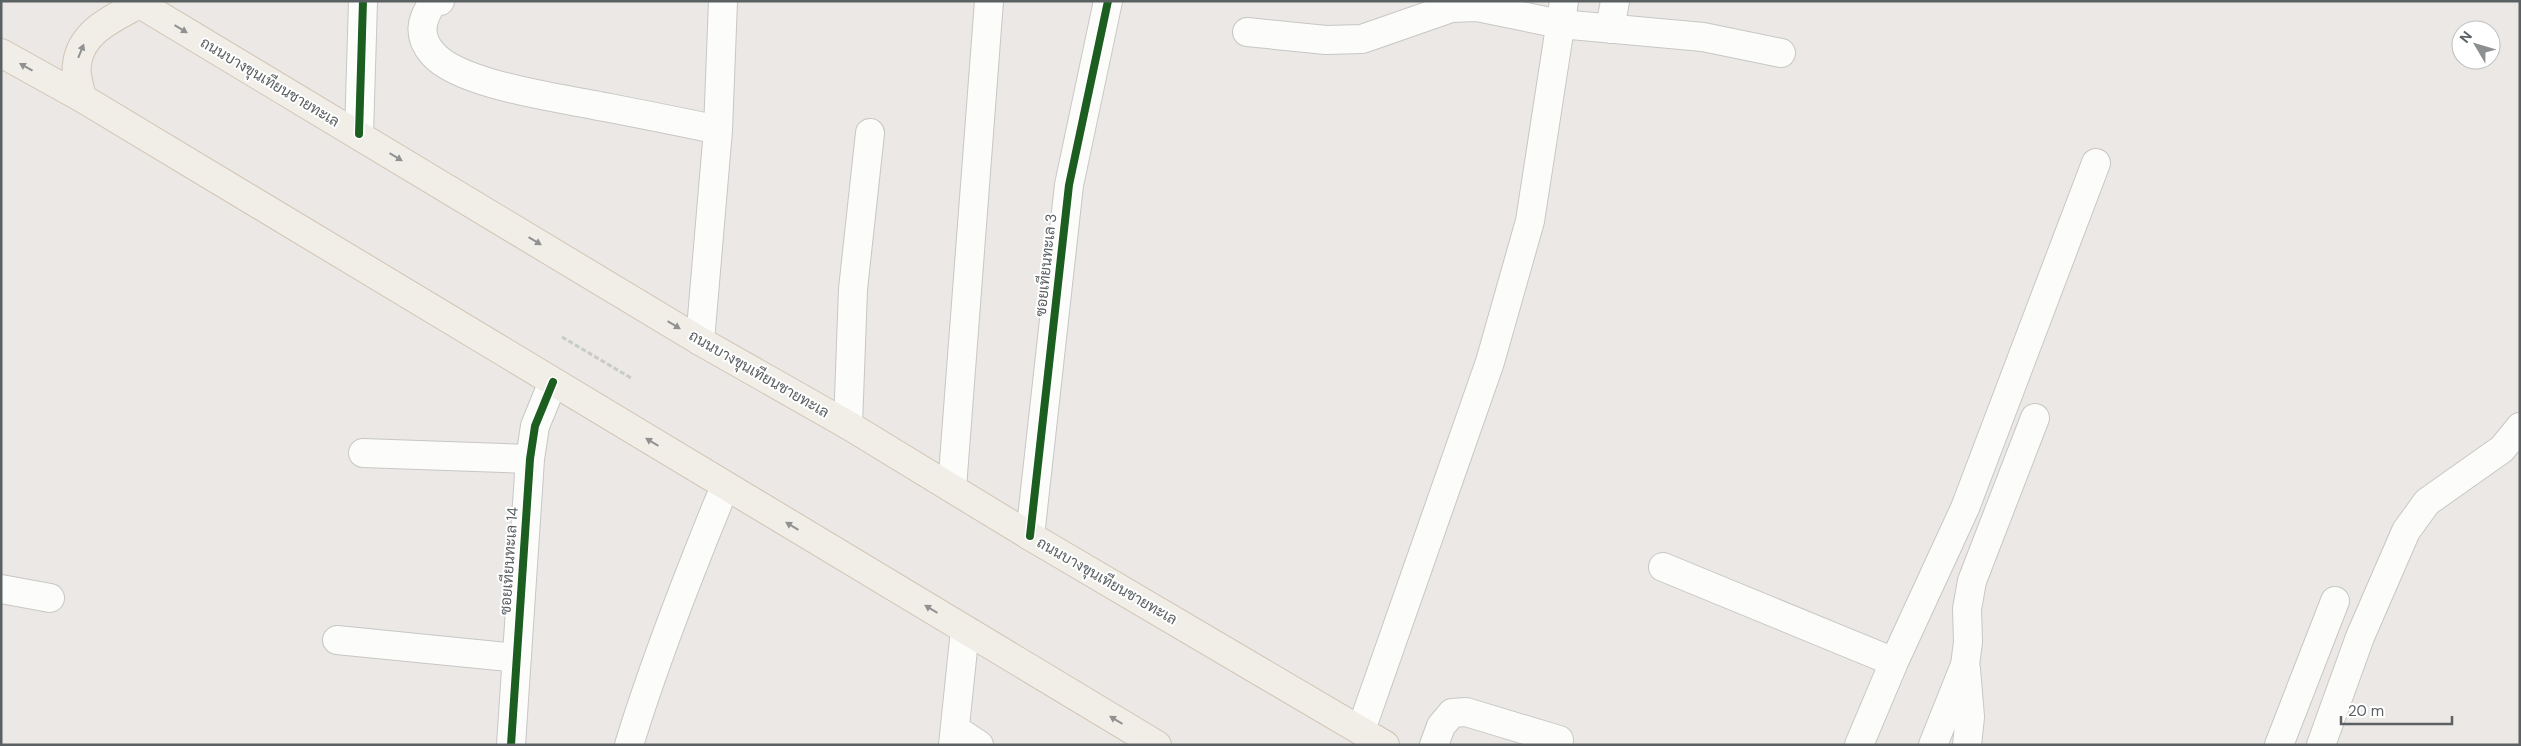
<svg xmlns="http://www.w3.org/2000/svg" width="2521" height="746" viewBox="0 0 2521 746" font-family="'DM Sans',Sarabun,sans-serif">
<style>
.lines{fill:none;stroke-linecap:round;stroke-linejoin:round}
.minor-casing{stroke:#c7c7c7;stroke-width:30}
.major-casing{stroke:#d1c4b5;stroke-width:30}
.path{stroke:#c7cbc9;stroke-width:3;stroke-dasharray:5 2.5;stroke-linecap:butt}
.minor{stroke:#fcfcfb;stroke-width:28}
.major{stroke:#f1eee8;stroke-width:28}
.cycleway-casing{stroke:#fff;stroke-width:11}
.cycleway{stroke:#1b5e20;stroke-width:8}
.oneway{fill:#909292}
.labels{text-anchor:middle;stroke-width:4;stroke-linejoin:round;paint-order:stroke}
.street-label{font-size:15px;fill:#5b6063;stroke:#fff}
</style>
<rect width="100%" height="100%" fill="#ebe8e5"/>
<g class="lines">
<!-- minor casing -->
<g class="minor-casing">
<path id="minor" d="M440,1L433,2C421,20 417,36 433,54C459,84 554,97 594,105C635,113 677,121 718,130
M1610,29L1615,1
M1247,32L1326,40L1362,39L1451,8L1477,7L1560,24L1703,37L1781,53
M359,134L363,1
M700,341L718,130L723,1
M848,425L853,289L870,133
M363,453L530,459
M952,488L989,1
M1030,536L1069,185L1108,1
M1663,567L1894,662
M1,589L50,598
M337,640L517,658
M1966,669L1970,717L1967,745
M955,729L979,745
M1361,730L1490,362L1530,221L1564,1
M511,745L530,459L535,426L553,382
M629,745C656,657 690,571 725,486
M953,745L965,630
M1434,745L1441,726L1452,713L1466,712L1559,740
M1859,745L1894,662L1965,508L2096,163
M1933,745L1965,665L1968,642L1967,609L1972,581L2035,418
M2279,745L2335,601
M2321,745L2360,637L2406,531L2427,502L2502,449L2520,427"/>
</g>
<!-- major casing -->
<g class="major-casing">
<path id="major" d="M135,1L700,341L848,425L1030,536L1385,745
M1,53L82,98L1157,745
M82,98C80,88 75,74 77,64C81,31 114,18 139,4"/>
</g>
<!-- path -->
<path class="path" d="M562,337L631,378"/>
<!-- minor -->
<use href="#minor" class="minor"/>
<!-- major -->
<use href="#major" class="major"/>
<!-- cycleway casing -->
<g class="cycleway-casing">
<path id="cycleway" d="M359,134L363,1
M1030,536L1069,185L1108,1
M511,745L530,459L535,426L553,382"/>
</g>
<!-- cycleway -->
<use href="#cycleway" class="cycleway"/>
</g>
<!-- one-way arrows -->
<defs><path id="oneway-solid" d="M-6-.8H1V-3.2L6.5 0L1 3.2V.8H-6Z" transform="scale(1.25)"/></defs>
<g class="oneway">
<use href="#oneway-solid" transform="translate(181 29) rotate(31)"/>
<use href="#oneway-solid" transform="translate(81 51) rotate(-68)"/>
<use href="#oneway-solid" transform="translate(26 67) rotate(-151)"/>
<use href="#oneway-solid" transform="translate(396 157) rotate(31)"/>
<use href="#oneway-solid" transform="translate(535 241) rotate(31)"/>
<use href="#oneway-solid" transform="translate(674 325) rotate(31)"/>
<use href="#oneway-solid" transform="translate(652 442) rotate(-149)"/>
<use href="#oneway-solid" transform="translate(792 526) rotate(-149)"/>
<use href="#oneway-solid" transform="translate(931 609) rotate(-149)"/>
<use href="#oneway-solid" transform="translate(1116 720) rotate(-149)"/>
</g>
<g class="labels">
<!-- street labels -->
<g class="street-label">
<text transform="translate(270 82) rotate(31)" y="5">ถนนบางขุนเทียนชายทะเล</text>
<text transform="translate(1046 265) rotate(-84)" y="5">ซอยเทียนทะเล 3</text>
<text transform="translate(759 374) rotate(30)" y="5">ถนนบางขุนเทียนชายทะเล</text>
<text transform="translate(509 561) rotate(-86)" y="5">ซอยเทียนทะเล 14</text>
<text transform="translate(1107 581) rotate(30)" y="5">ถนนบางขุนเทียนชายทะเล</text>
</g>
</g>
<!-- border -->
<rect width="2521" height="746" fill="none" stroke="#5b6063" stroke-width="5"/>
<!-- north arrow -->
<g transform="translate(2476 45) rotate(308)"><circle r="24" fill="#ffffff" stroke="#bdbfc1"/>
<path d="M0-4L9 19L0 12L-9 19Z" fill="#8d9090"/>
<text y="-8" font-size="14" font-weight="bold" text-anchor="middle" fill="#5b6063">N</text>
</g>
<!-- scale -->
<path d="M2341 716v8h111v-8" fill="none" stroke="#5b6063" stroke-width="2.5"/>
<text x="2348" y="716" font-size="15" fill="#5b6063" stroke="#ffffff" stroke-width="4" paint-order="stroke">20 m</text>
</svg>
